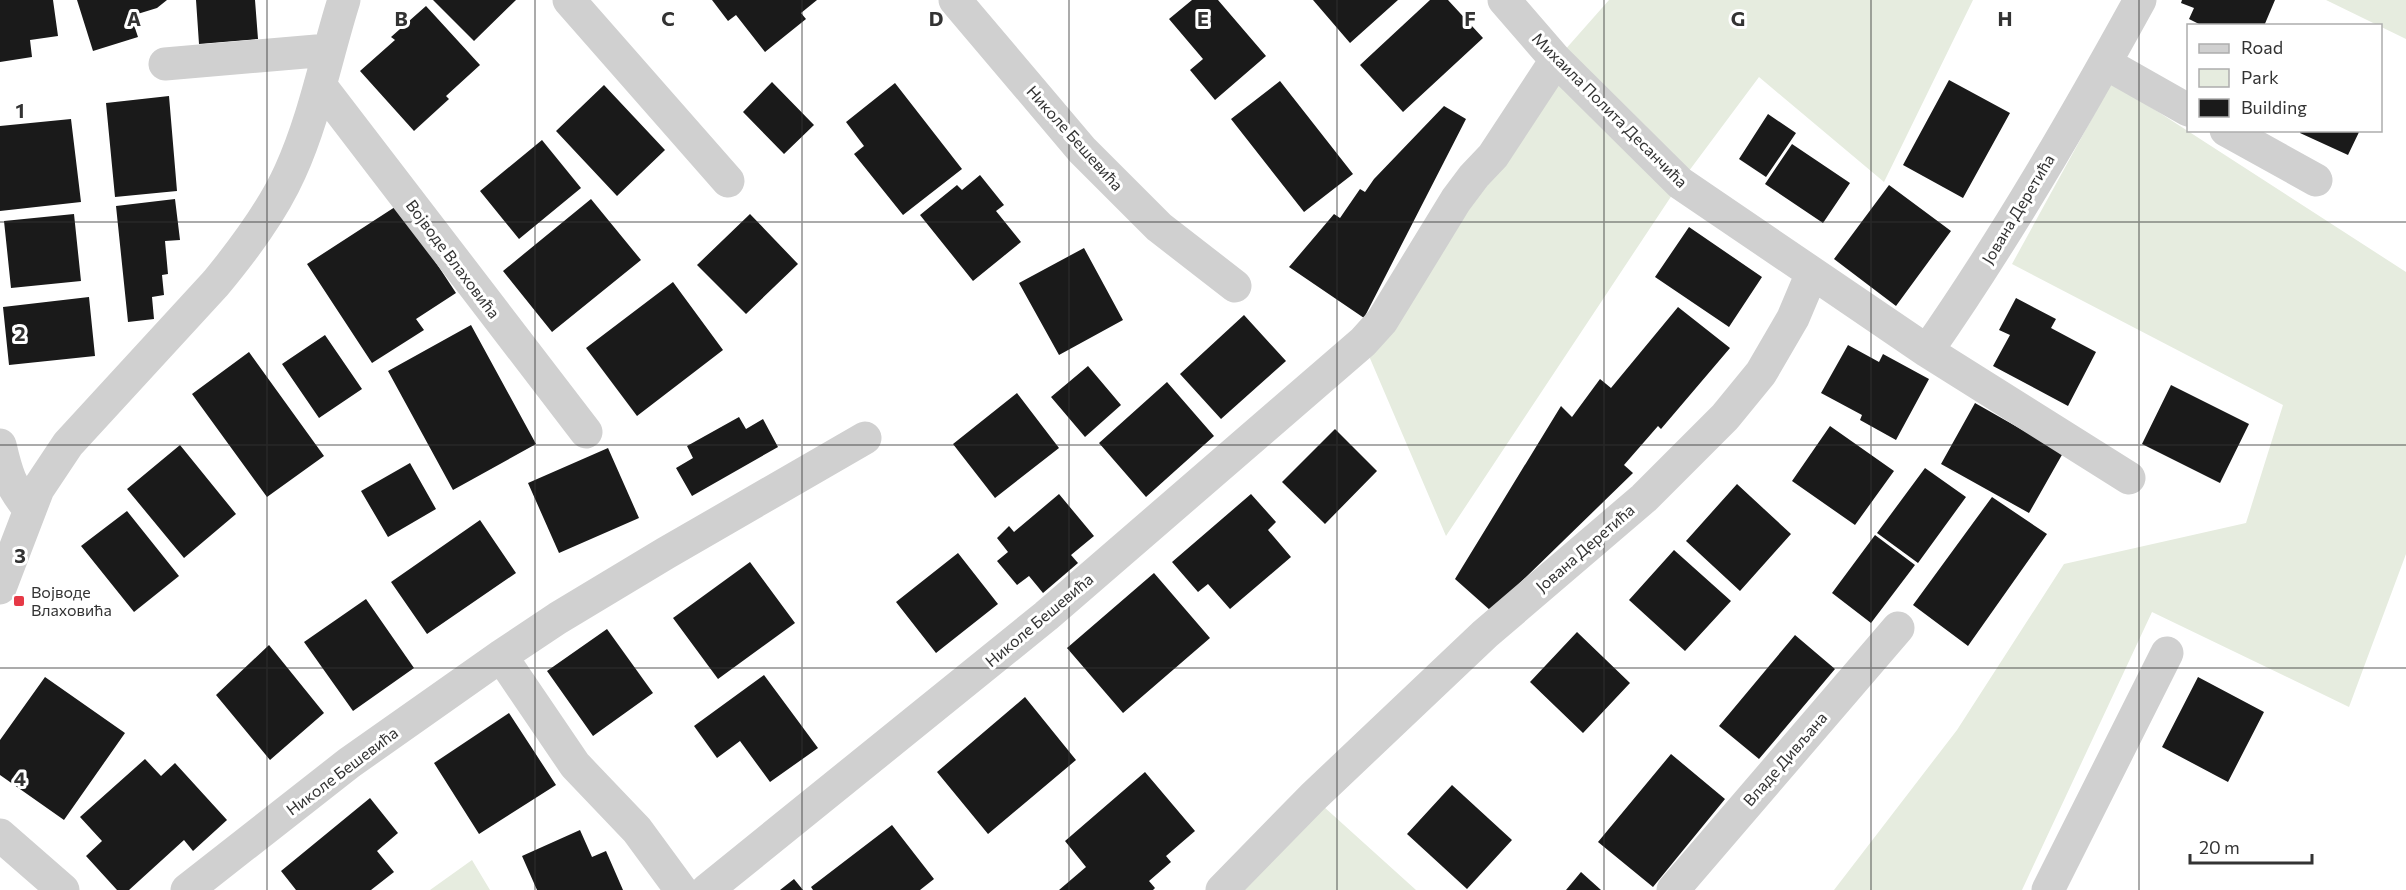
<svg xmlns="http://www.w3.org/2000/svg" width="2406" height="890" viewBox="0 0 2406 890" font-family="Commissioner,sans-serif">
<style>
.green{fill:#e6ecdf}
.building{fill:#1a1a1a}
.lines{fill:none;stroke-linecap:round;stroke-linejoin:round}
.minor{stroke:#d0d0d0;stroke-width:33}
.grid{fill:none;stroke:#333;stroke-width:1.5;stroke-opacity:0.55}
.poi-dot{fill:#e63946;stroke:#fff;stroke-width:2}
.labels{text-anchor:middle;stroke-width:6;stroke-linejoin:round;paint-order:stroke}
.street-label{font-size:16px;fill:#333;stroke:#fff}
.poi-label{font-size:16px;fill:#333;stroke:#fff;text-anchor:start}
.grid-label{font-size:20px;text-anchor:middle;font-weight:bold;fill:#333;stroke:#fff;stroke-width:6;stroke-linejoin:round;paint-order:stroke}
</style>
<rect width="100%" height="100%" fill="#fff"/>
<!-- green -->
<path class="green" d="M1609,0H1973L1884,182L1759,77L1680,183L1446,536L1363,342L1556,60Z
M2326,0H2406V39Z
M2112,82L2406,272V554L2349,707L2152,612L2022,890H1834L1957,730L2064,564L2246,523L2283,405L2012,264Z
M1313,797L1416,890H1222Z
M472,860L490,890H430Z"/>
<!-- building -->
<path class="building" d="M0,0H53L58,36L30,40L32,57L0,62Z
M77,0H167L157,8L131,16L138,37L93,51Z
M196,0H255L258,39L199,44Z
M433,0H516L474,41Z
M712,0H817L801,13L806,19L765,52L736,15L728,21Z
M1192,0H1218L1266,56L1215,100L1190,70L1203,59L1169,19Z
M1313,0H1398L1350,43Z
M1430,0H1448L1483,38L1403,112L1360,65Z
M2182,0H2275L2264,26H2203L2189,19L2194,8L2181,3Z
M426,6L480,65L446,96L449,99L414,131L360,71L395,40L391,37Z
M1949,80L2010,113L1963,198L1903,165Z
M1280,81L1353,174L1304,212L1231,119Z
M772,82L814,125L784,154L743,112Z
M895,83L962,169L903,215L854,154L864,146L846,122Z
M604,85L665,150L617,196L556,131Z
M169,96L177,191L115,197L106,103Z
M1444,106L1466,119L1364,318L1289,267L1334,214L1340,218L1360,189L1365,192L1374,179Z
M1768,114L1796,133L1766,177L1739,159Z
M71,119L81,202L0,211V126Z
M2301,130H2360L2348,155L2300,133Z
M542,140L581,188L519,239L480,191Z
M1792,144L1850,183L1823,223L1765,184Z
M980,175L1004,205L996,211L1021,242L973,281L920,215L957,185L962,190Z
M1889,185L1951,231L1896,306L1834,259Z
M175,199L180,240L165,241L168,274L162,275L164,295L152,297L154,319L128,322L116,206Z
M591,199L641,260L552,332L503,271Z
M398,205L456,293L416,319L424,330L372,363L307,264Z
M74,214L81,281L11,288L4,221Z
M750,214L798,264L746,314L697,265Z
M1689,227L1762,277L1729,327L1655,277Z
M1084,248L1123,320L1059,355L1019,283Z
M673,282L723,350L637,416L586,348Z
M89,297L95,356L9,365L3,307Z
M2016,298L2056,319L2051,328L2096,352L2068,406L1993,366L2010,335L1999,330Z
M1678,307L1730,348L1661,429L1658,426L1624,465L1633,473L1491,611L1455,579L1561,406L1572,417L1600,379L1611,388Z
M1244,315L1286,361L1221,419L1180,374Z
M471,325L536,444L453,490L388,371Z
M325,335L362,389L319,418L282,364Z
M1848,345L1879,362L1883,354L1929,379L1896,440L1860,420L1862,415L1821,393Z
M249,352L324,456L267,497L192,394Z
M1088,366L1121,405L1085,437L1051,397Z
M1167,382L1214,436L1146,497L1099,443Z
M2171,385L2249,424L2220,483L2142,444Z
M1017,393L1059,448L995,498L953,444Z
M1975,403L2063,453L2029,513L1941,464Z
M739,417L746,429L763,419L778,447L692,496L676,468L693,458L687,446Z
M1830,426L1894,471L1855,525L1792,481Z
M1335,429L1377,471L1325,524L1282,482Z
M180,445L236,514L184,558L127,489Z
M608,448L639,518L559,553L528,483Z
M410,463L436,509L388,537L361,491Z
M1925,468L1966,497L1918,563L1877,533Z
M1737,484L1791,534L1740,591L1686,541Z
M1059,494L1094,536L1071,555L1078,563L1043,593L1029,576L1017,585L997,561L1008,552L997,538L1009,526L1014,532Z
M1251,494L1276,522L1268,530L1291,557L1230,609L1208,584L1198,592L1172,562Z
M1992,497L2047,534L1968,646L1913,605Z
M127,511L179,576L134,612L81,546Z
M480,520L516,573L427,634L391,582Z
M1875,535L1915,565L1871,623L1832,593Z
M1674,550L1731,601L1685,651L1629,600Z
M958,553L998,604L936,653L896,602Z
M750,562L795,623L718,679L673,618Z
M1154,573L1210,638L1123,713L1067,648Z
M366,599L414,668L353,711L304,642Z
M607,629L653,693L593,736L547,671Z
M1577,632L1630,683L1583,733L1530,682Z
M1795,635L1835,669L1759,759L1719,726Z
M269,645L324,713L270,760L216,695Z
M764,675L818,748L770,782L740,741L717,758L694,726Z
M45,677L125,733L64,820L0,775V740Z
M2198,677L2264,712L2228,782L2162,747Z
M1025,697L1076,760L988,834L937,772Z
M509,713L556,785L479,834L434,763Z
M1671,754L1725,799L1653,887L1598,842Z
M145,759L161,776L175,763L227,820L193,851L184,840L129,890H117L86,856L102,841L80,817Z
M1145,772L1195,831L1166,856L1171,862L1149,881L1155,888L1153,890H1059L1086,867L1065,841Z
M1452,785L1512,840L1467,889L1407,834Z
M370,798L398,833L377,851L394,872L371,890H296L281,871Z
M892,825L934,879L920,890H813L811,887Z
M580,830L592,857L606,851L623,890H537L522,856Z
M1581,872L1601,890H1566Z
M794,879L803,890H780Z"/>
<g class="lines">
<!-- minor -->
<path class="minor" d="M569,0L728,181
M955,0L1082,150L1159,227L1235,286
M1504,0L1556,60L1680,183L1927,351L2129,478
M2105,63L2188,110
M165,64L328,50
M320,85L586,432
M2226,130L2316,180
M1927,351C2005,239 2074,120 2140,0
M0,445C7,475 10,485 29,509
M0,588L38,489L68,444L216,283C244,249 272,212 290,172C315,117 326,57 344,0
M501,656L575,765L637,830L681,890
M0,835L63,890
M187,890L349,763L501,656L558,618L666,553L865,438
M707,890L1046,616L1363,342L1382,321L1456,200L1474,176L1493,156L1556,60
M1222,890L1313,797L1485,634L1644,498L1725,417L1761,373L1793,318L1812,273
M1673,890L1898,628
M2048,890L2167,653"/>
</g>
<!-- grid -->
<path class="grid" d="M267,0V890M535,0V890M802,0V890M1069,0V890M1337,0V890M1604,0V890M1871,0V890M2139,0V890M0,222H2406M0,445H2406M0,668H2406"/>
<!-- markers -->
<rect class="poi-dot" x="13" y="595" width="12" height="12" rx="3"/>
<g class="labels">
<!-- street labels -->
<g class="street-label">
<text transform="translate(1610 110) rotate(45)" y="6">Михаила Полита Десанчића</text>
<text transform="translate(1075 138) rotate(48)" y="6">Николе Бешевића</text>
<text transform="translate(2018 209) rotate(-59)" y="6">Јована Деретића</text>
<text transform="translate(453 259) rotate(53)" y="6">Војводе Влаховића</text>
<text transform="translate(1585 548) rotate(-41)" y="6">Јована Деретића</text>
<text transform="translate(1039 620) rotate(-40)" y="6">Николе Бешевића</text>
<text transform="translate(1785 759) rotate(-49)" y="6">Владе Дивљана</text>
<text transform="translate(342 771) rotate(-37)" y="6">Николе Бешевића</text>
</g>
<!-- poi labels -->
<g class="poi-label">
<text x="31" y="598">Војводе<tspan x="31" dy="18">Влаховића</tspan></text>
</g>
</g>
<g class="grid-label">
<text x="134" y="26">A</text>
<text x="401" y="26">B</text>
<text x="668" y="26">C</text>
<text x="936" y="26">D</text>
<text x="1203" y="26">E</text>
<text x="1470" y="26">F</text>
<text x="1738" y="26">G</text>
<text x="2005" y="26">H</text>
<text x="20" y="118">1</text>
<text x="20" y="341">2</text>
<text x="20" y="563">3</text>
<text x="20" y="786">4</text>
</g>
<!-- legend -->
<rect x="2187" y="24" width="195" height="108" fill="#ffffff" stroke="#adadad" stroke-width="1.5"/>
<rect x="2199" y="44" width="30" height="9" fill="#d0d0d0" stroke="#adadad" stroke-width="1.5"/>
<text x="2241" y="54" font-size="18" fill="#333333">Road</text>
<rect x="2199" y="69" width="30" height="18" fill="#e6ecdf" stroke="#adadad" stroke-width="1.5"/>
<text x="2241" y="84" font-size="18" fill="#333333">Park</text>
<rect x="2199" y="99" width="30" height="18" fill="#1a1a1a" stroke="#adadad" stroke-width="1.5"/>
<text x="2241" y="114" font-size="18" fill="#333333">Building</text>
<!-- scale -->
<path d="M2190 854v9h122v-9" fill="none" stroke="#333333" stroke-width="3"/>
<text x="2199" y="854" font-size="18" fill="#333333" stroke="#ffffff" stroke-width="4.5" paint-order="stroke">20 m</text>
</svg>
